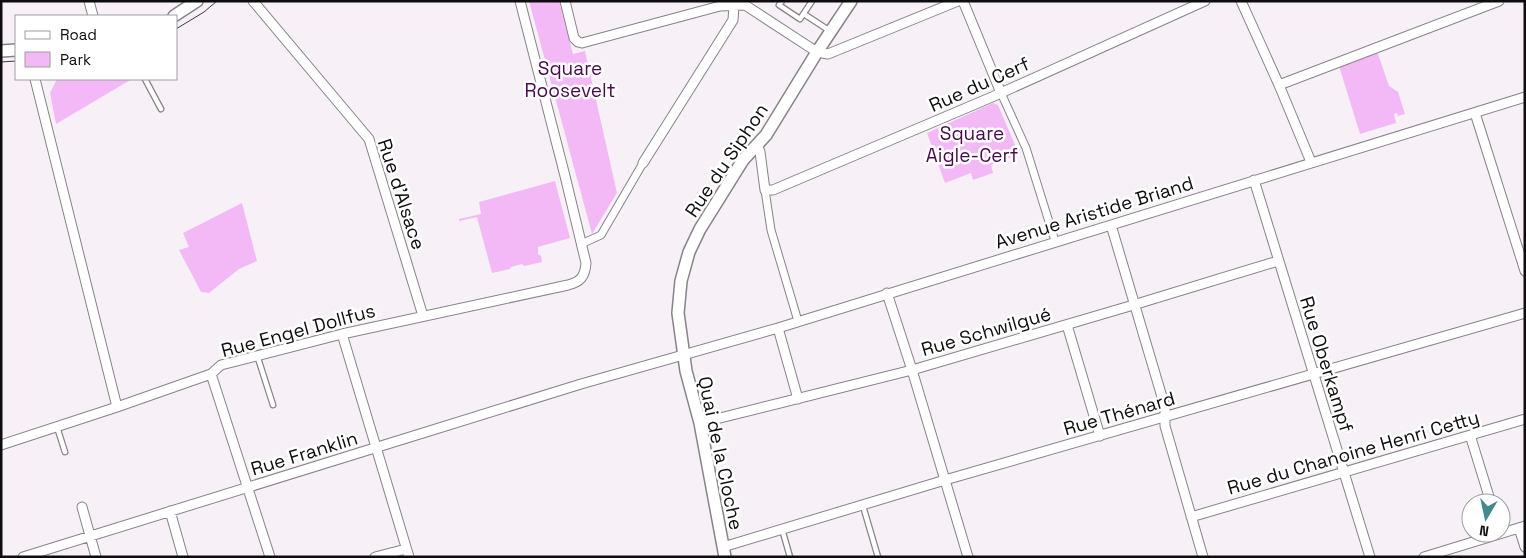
<svg xmlns="http://www.w3.org/2000/svg" width="1526" height="558" viewBox="0 0 1526 558" font-family="'Space Grotesk',sans-serif">
<style>
.green{fill:#f3b9f6}
.lines{fill:none;stroke-linecap:round;stroke-linejoin:round}
.service-casing{stroke:#888388;stroke-width:7}
.pedestrian-casing{stroke:#888388;stroke-width:9}
.minor-casing{stroke:#888388;stroke-width:11}
.tertiary-casing{stroke:#888388;stroke-width:14}
.service{stroke:#fff;stroke-width:4.5}
.pedestrian{stroke:#fff;stroke-width:7}
.minor{stroke:#fff;stroke-width:9}
.tertiary{stroke:#fff;stroke-width:11}
.tram{stroke:#3c3a3c;stroke-width:1}
.labels{text-anchor:middle;stroke-width:5;stroke-linejoin:round;paint-order:stroke}
.park-label{font-size:19px;fill:#470a4c;stroke:#fff}
.street-label{font-size:19px;fill:#0e0c0e;stroke:#fff}
</style>
<rect width="100%" height="100%" fill="#f7f1f7"/>
<!-- green -->
<path class="green" d="M529,1H559L573,54L585,51L617,193L592,234Z
M1377,51L1389,86L1398,92L1405,114L1398,116L1397,113L1394,114L1396,123L1360,134L1339,66Z
M57,79H132L56,124L50,93Z
M993,103L998,105L1019,154L991,165L993,173L973,180L971,173L945,183L927,133Z
M555,181L570,238L538,247V254L541,256L542,262L524,266L522,264L511,267L510,269L492,273L477,217L459,221V219L481,214L479,202Z
M242,203L257,261L239,269L209,293L201,292L179,250L189,247L183,233Z"/>
<g class="lines">
<!-- service casing -->
<g class="service-casing">
<path id="service" d="M782,1L779,5L800,19L812,1
M804,14L830,31
M145,79L161,109
M257,355L273,405
M57,427L65,452
M863,506L878,557
M782,529L790,557"/>
</g>
<!-- pedestrian casing -->
<g class="pedestrian-casing">
<path id="pedestrian" d="M1001,93L1026,148L1055,241
M765,190L771,230L798,321
M581,244L601,235L643,163"/>
</g>
<!-- minor casing -->
<g class="minor-casing">
<path id="minor" d="M89,1L93,16
M253,1L369,139L423,316
M565,1L574,38L578,42L582,43L720,6L745,5L817,52L828,54L958,1
M963,1L1001,93
M1241,1L1279,85L1311,162
M35,79L117,407
M1279,85L1499,1
M1475,113L1525,271
M757,144L760,152L765,190H773L992,97L1205,1
M643,163L733,20L734,6
M1254,180L1370,557
M1111,225L1165,407V426L1203,557
M887,293L912,370L968,557
M1067,325L1100,436
M778,328L798,399
M342,334L409,557
M211,374L270,557
M700,423L912,370L1130,306L1278,261
M1470,435L1491,503
M1,445L117,407L211,374L221,365L342,334L568,285C580,282 585,277 586,263L565,176L520,1
M82,507L96,557
M170,511L183,557
M1191,517L1525,419
M1519,528L1525,547
M723,547L945,480L1525,313
M23,557L581,384L778,328L1525,97
M375,557L406,549
M1424,557L1525,526"/>
</g>
<!-- tertiary casing -->
<g class="tertiary-casing">
<path id="tertiary" d="M174,16L197,1
M1,51L16,50
M725,557L700,423L686,371L678,313L681,281L689,252L700,229L743,160L766,135L817,52L851,1"/>
</g>
<!-- service -->
<use href="#service" class="service"/>
<!-- pedestrian -->
<use href="#pedestrian" class="pedestrian"/>
<!-- minor -->
<use href="#minor" class="minor"/>
<!-- tertiary -->
<use href="#tertiary" class="tertiary"/>
<!-- tram -->
<path class="tram" d="M176,29L204,12L217,1
M1,62L16,61"/>
</g>
<g class="labels">
<!-- park labels -->
<g class="park-label">
<text x="570" y="75">Square<tspan x="570" dy="22">Roosevelt</tspan></text>
<text x="972" y="140">Square<tspan x="972" dy="22">Aigle-Cerf</tspan></text>
</g>
<!-- street labels -->
<g class="street-label">
<text transform="translate(979 84) rotate(-24)" y="7">Rue du Cerf</text>
<text transform="translate(726 160) rotate(-56)" y="7">Rue du Siphon</text>
<text transform="translate(402 194) rotate(72)" y="7">Rue d'Alsace</text>
<text transform="translate(1094 212) rotate(-17)" y="7">Avenue Aristide Briand</text>
<text transform="translate(298 330) rotate(-15)" y="7">Rue Engel Dollfus</text>
<text transform="translate(986 331) rotate(-16)" y="7">Rue Schwilgué</text>
<text transform="translate(1327 364) rotate(73)" y="7">Rue Oberkampf</text>
<text transform="translate(1119 413) rotate(-16)" y="7">Rue Thénard</text>
<text transform="translate(1353 452) rotate(-16)" y="7">Rue du Chanoine Henri Cetty</text>
<text transform="translate(304 453) rotate(-17)" y="7">Rue Franklin</text>
<text transform="translate(721 453) rotate(78)" y="7">Quai de la Cloche</text>
</g>
</g>
<!-- border -->
<rect width="1526" height="558" fill="none" stroke="#0e0c0e" stroke-width="5"/>
<!-- legend -->
<rect x="15" y="15" width="162" height="65" fill="#ffffff" stroke="#9f9e9f"/>
<rect x="25" y="31" width="25" height="8" fill="#ffffff" stroke="#9f9e9f"/>
<text x="60" y="40" font-size="15" fill="#0e0c0e">Road</text>
<rect x="25" y="52" width="25" height="15" fill="#f3b9f6" stroke="#9f9e9f"/>
<text x="60" y="65" font-size="15" fill="#0e0c0e">Park</text>
<!-- north arrow -->
<g transform="translate(1486 518) rotate(189)"><circle r="24" fill="#ffffff" stroke="#9f9e9f"/>
<path d="M0-4L9 19L0 12L-9 19Z" fill="#438a8e"/>
<text y="-8" font-size="14" font-weight="bold" text-anchor="middle" fill="#0e0c0e">N</text>
</g>
</svg>
